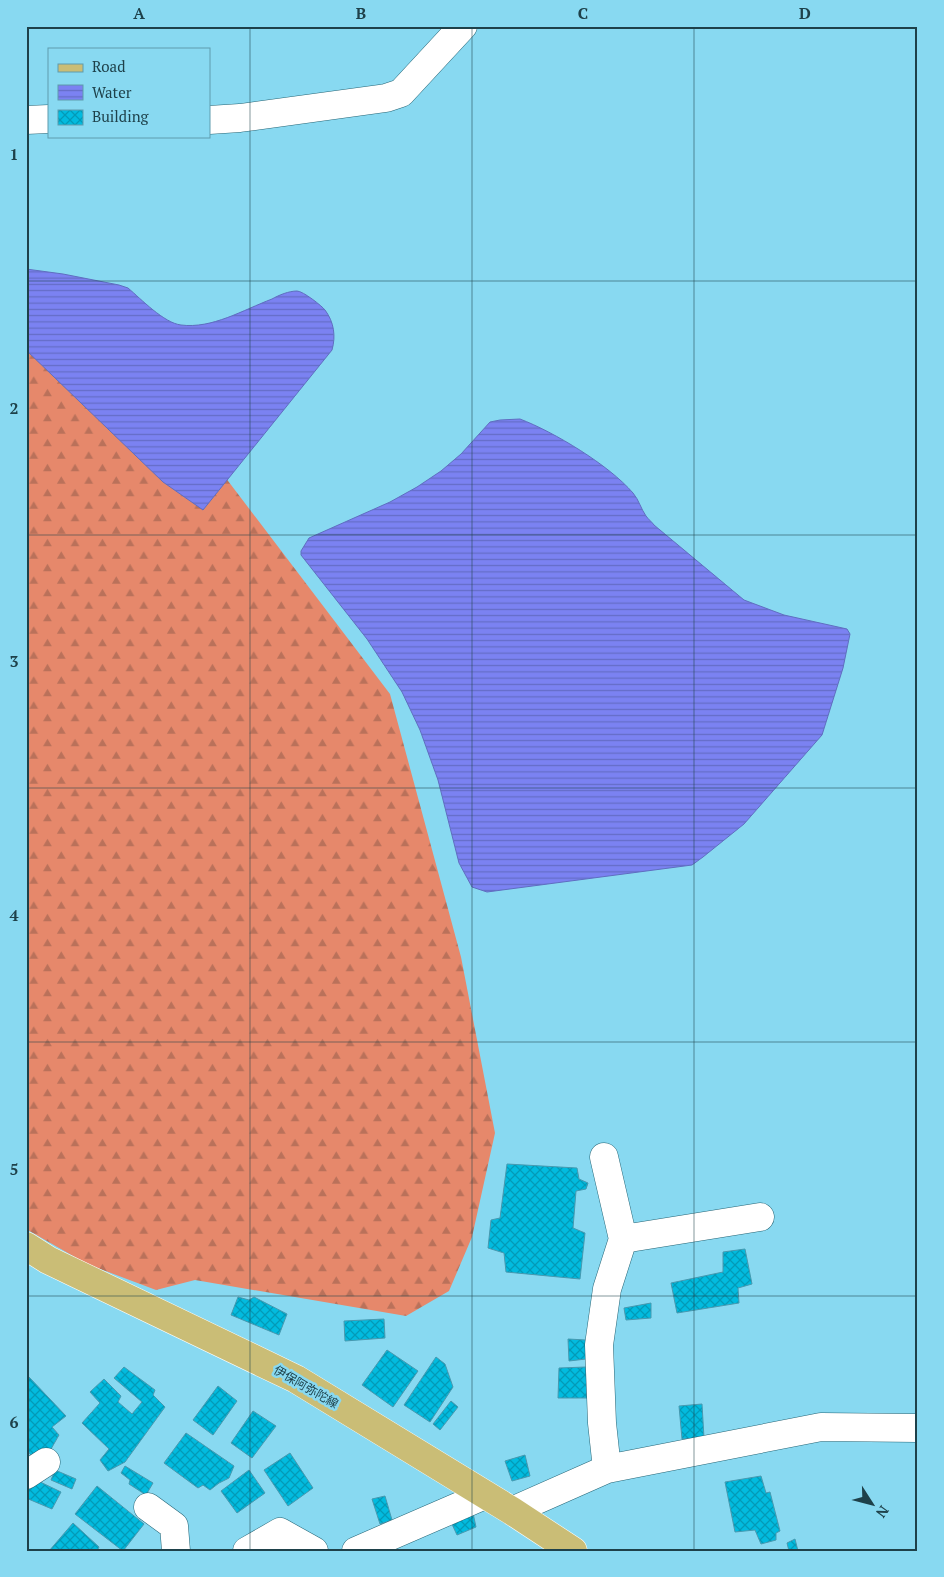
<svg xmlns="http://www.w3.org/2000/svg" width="944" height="1577" viewBox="0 0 944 1577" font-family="'PT Serif','Noto Sans JP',serif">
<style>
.forest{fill:url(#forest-firs)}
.water{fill:url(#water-rules);stroke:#5f6ec0}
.building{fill:url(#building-cross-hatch);stroke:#4799b0}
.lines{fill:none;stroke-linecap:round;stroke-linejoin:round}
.minor-casing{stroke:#256576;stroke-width:29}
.major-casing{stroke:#fff;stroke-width:29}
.minor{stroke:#fff;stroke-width:28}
.major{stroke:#cabd76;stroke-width:28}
.grid{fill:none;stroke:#1e414a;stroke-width:1;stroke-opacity:0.55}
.labels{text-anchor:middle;stroke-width:5;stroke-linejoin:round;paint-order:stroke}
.street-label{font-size:12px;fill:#1e414a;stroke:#88d9f1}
.neatline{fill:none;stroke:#1e414a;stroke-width:2}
.grid-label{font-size:16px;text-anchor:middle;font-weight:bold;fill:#1e414a}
</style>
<defs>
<pattern id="forest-firs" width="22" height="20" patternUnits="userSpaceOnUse" patternTransform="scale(1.25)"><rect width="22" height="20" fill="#e6886b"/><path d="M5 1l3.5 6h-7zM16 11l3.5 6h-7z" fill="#ba715a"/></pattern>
<pattern id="water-rules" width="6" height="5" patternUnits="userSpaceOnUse" patternTransform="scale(1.25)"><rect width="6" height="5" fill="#7b82f2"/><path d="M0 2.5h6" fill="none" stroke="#646cc6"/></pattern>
<pattern id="building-cross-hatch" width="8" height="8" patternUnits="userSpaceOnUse" patternTransform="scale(1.25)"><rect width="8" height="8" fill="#02bbdf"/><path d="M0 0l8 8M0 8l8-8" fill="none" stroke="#039ab7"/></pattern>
</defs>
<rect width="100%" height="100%" fill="#88d9f1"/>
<!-- forest -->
<path class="forest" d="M26,337L222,473L390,694L461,957L495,1133L472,1237L449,1291L406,1316L195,1280L156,1290L87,1264L26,1229Z"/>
<!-- water -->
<path class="water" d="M26,269L63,274L119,285L128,288C141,299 164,323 181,325C212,329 243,310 272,299C279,295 289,291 297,291C303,291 322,306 325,310C334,322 336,336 332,350L203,510L163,482L26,350Z
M520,419C554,432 609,465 633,493C639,500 641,509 646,516C648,519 652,522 654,525L744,600L784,615L847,629L850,634L843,668L822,735L744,824L703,857L692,865L487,892L472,887L459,863L438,780L420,730L402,692L367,639L301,555V551L309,538L390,502L417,487L441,471L461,454L490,422L500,420Z"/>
<!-- building -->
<path class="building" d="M507,1164L577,1168L579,1179L588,1183L586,1189L576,1191L573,1228L585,1233L580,1279L506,1272L504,1253L488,1248L491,1220L500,1218Z
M745,1249L752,1284L738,1288L739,1303L677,1313L671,1283L723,1272V1252Z
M238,1297L249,1300L254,1297L287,1314L279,1335L231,1315Z
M651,1303V1318L626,1320L624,1308Z
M384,1319L385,1338L345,1341L344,1321Z
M568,1339L586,1340V1359L569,1361Z
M387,1350L418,1371L393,1407L362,1385Z
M436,1357L445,1364L453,1387L430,1422L404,1405Z
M124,1367L155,1390L153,1395L165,1407L125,1462L108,1471L100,1460L109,1449L82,1423L100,1403L90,1392L104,1379L121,1396L118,1402L132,1414L142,1402L114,1378Z
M586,1367L587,1398H558L559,1368Z
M29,1377L66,1416L52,1427L59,1435L51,1449L34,1460L26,1448V1379Z
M218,1386L237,1401L213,1435L193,1420Z
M451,1401L458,1407L440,1430L433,1424Z
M702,1404L704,1438L682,1439L679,1406Z
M253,1411L276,1426L252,1458L231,1443Z
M186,1433L234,1466L229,1478L219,1483L210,1490L203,1485L198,1488L164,1463Z
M290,1453L313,1488L288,1506L264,1470Z
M525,1455L530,1476L512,1481L505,1461Z
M125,1466L153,1483L146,1495L129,1484L130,1480L121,1473Z
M55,1470L76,1479L72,1489L51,1480Z
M249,1470L265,1493L237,1513L221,1491Z
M761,1476L766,1493L770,1492L780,1531L776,1533V1540L761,1544L755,1530L735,1532L725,1482Z
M34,1479L61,1492L52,1509L26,1498V1485Z
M97,1486L144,1524L123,1551L75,1514Z
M385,1496L392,1520L380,1524L372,1499Z
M473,1513L476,1527L457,1535L451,1522Z
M73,1523L99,1547L97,1551H49Z
M795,1539L798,1551H789L787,1543Z"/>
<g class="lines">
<!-- minor casing -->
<g class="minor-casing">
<path id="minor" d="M26,120L49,119
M209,120L240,118L386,98L401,93L463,26
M604,1157L623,1239L607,1289L599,1345L602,1423L607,1469
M623,1239L760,1217
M26,1475L46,1462
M148,1507L174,1526L176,1551
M512,1511L607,1469L821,1427L918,1428
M247,1551L280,1532L314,1551
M356,1551L485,1495"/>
</g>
<!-- major casing -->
<g class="major-casing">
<path id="major" d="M26,1246L48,1260L296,1379L512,1511L573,1551"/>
</g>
<!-- minor -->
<use href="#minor" class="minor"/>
<!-- major -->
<use href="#major" class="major"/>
</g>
<!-- grid -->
<path class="grid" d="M250,26V1551M472,26V1551M694,26V1551M26,281H918M26,535H918M26,788H918M26,1042H918M26,1296H918"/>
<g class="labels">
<!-- street labels -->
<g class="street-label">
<text transform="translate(306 1387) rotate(30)" y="4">伊保阿弥陀線</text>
</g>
</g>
<!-- border -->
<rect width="944" height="1577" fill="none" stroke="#88d9f1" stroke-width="55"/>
<!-- legend -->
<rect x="48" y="48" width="162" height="90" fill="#88d9f1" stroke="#5e9cae"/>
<rect x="58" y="64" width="25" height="8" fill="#cabd76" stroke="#5e9cae"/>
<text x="92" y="72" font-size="15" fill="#1e414a">Road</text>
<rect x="58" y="85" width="25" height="15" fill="url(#water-rules)" stroke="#5e9cae"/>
<text x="92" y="98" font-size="15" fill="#1e414a">Water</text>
<rect x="58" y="110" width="25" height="15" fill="url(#building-cross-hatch)" stroke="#5e9cae"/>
<text x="92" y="122" font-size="15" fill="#1e414a">Building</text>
<!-- north arrow -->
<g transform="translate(872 1504) rotate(126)" stroke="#88d9f1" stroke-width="4" paint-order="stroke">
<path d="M0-4L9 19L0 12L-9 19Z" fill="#1e414a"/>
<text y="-8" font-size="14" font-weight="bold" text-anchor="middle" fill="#1e414a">N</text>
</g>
<rect x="28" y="28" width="888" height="1522" class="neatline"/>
<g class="grid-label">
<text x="139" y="19">A</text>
<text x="361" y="19">B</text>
<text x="583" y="19">C</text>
<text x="805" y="19">D</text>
<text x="14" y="160">1</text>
<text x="14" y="414">2</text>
<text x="14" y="667">3</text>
<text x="14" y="921">4</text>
<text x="14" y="1175">5</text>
<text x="14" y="1428">6</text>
</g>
</svg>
